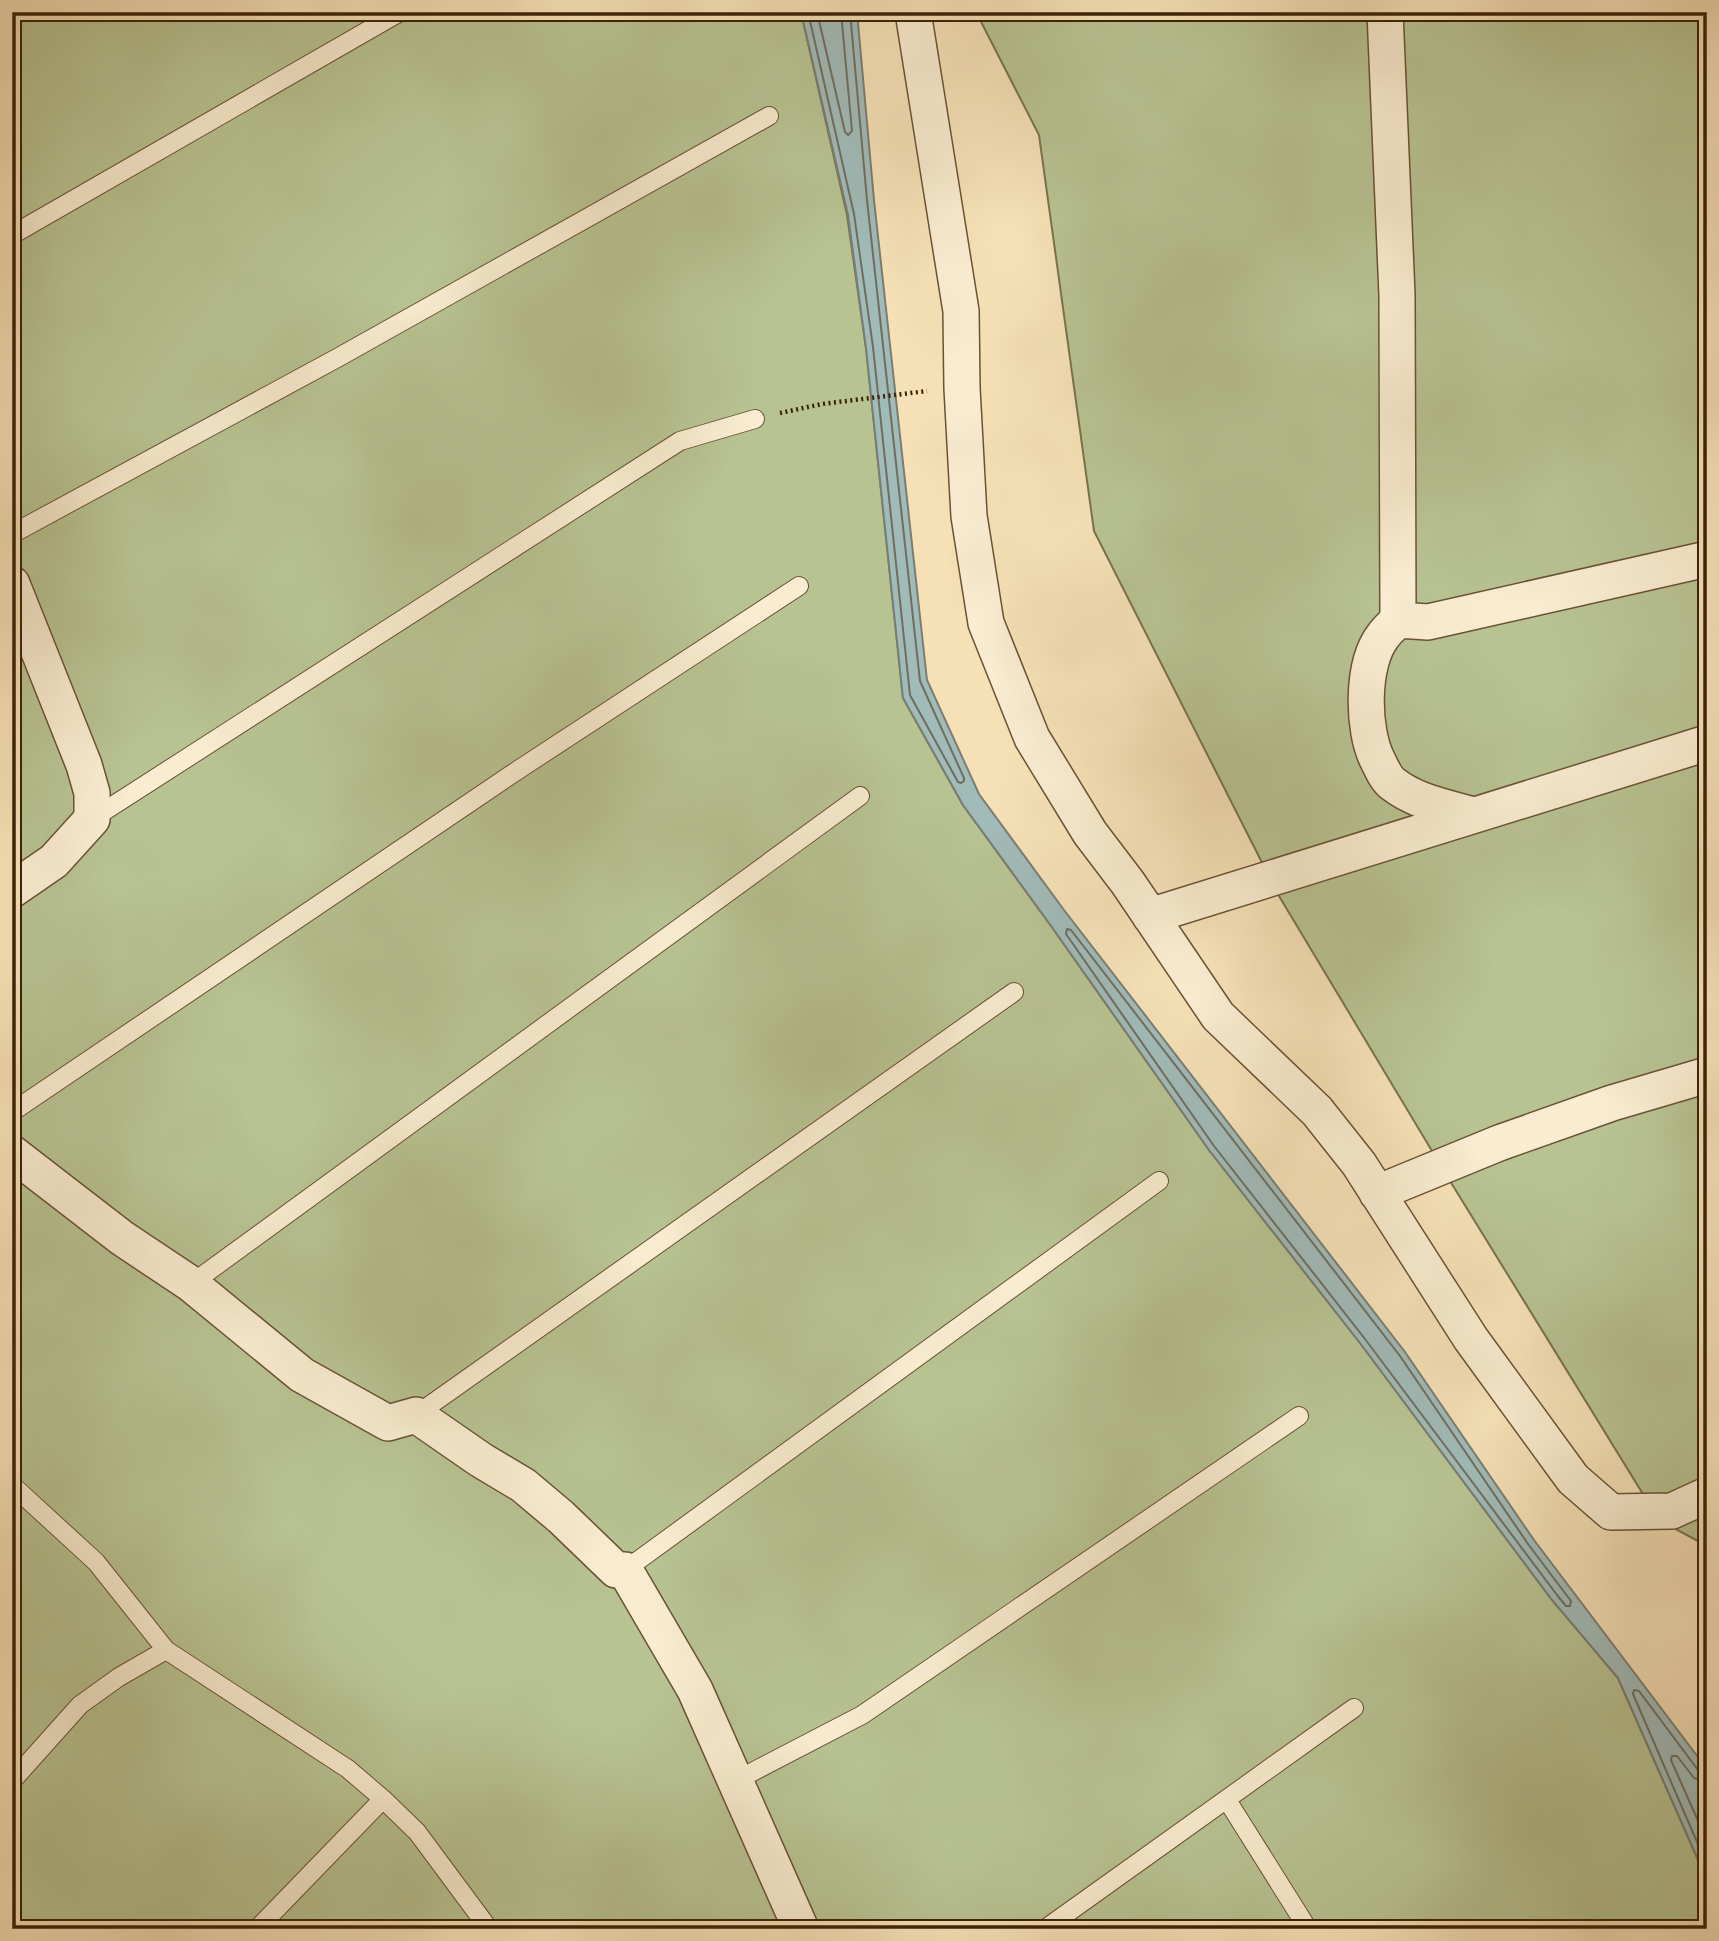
<svg xmlns="http://www.w3.org/2000/svg" width="1719" height="1941" viewBox="0 0 1719 1941" font-family="Vollkorn,serif">
<style>
.green{fill:#b8c392;stroke:#7a724d;stroke-width:2}
.water{fill:#a1bbb9;stroke:#797e72;stroke-width:2}
.lines{fill:none;stroke-linecap:round;stroke-linejoin:round}
.shore{stroke:#6e6e60;stroke-width:2}
.lane-casing{stroke:#6a5234;stroke-width:20}
.street-casing{stroke:#6a5234;stroke-width:38}
.path{stroke:#3c2208;stroke-width:4.5;stroke-dasharray:2 3.5;stroke-linecap:butt}
.lane{stroke:#f9ecd0;stroke-width:18}
.street{stroke:#f9ecd0;stroke-width:35}
</style>
<rect width="100%" height="100%" fill="#f6e1b7"/>
<filter id="stains"><feTurbulence type="fractalNoise" baseFrequency=".00286" numOctaves="4"/><feColorMatrix values="0 0 0 0 .2 0 0 0 0 .09 0 0 0 0 .02 0 0 0 .5 -.17"/></filter>
<radialGradient id="worn" r=".72"><stop offset=".6" stop-color="#630" stop-opacity="0"/><stop offset="1" stop-color="#630" stop-opacity=".3"/></radialGradient>
<!-- green -->
<path class="green" d="M12,12H801L847,215L866,348L903,698L963,805L1049,923L1209,1150L1360,1343L1552,1600L1618,1678L1699,1862L1707,1900V1929H12Z
M976,12H1707V1546L1659,1520L1450,1181L1279,896L1094,531L1039,135Z"/>
<!-- water -->
<path class="water" d="M801,12H857L874,200L927,680L979,794L1064,910L1405,1352L1534,1540L1707,1769V1900L1699,1862L1618,1678L1552,1600L1360,1343L1209,1150L1049,923L963,805L903,698L866,348L848,215Z"/>
<g class="lines">
<!-- shore -->
<path class="shore" d="M808,12L854,214L873,347L910,695L958,782L961,783L964,781V778L920,681L867,200L850,12
M817,12L845,132L848,135L852,131L841,12
M1067,929L1071,930L1400,1356L1528,1544L1571,1601L1570,1606H1566L1557,1595L1365,1339L1214,1146L1066,934Z
M1707,1773L1698,1770L1639,1691L1634,1690L1633,1694L1707,1865
M1707,1781L1694,1778L1677,1756H1672L1671,1760L1707,1841"/>
<!-- lane casing -->
<g class="lane-casing">
<path id="lane" d="M12,235L400,12
M12,534L339,357L769,116
M92,819L680,441L755,419
M12,1112L518,770L799,586
M191,1284L860,796
M416,1415L1014,992
M12,1485L96,1562L166,1650L348,1769L383,1799L417,1832L489,1929
M625,1570L1159,1181
M12,1781L80,1705L119,1677L166,1650
M735,1781L862,1715L1299,1416
M1227,1800L1308,1929
M257,1929L383,1799
M1045,1929L1354,1708"/>
</g>
<!-- street casing -->
<g class="street-casing">
<path id="street" d="M913,12L961,311L962,388L969,516L986,623L1032,738L1090,833L1128,883L1218,1016L1317,1111L1359,1164L1471,1339L1573,1479L1611,1512L1672,1511L1707,1495
M1385,12L1397,295L1398,620C1393,625 1387,630 1383,636C1361,664 1362,731 1378,761C1382,769 1386,779 1393,784C1416,802 1446,807 1473,815
M12,584L84,765L92,793V819L54,861L12,890
M1398,620L1428,622L1707,559
M1150,916L1707,743
M12,1153L122,1238L191,1284L302,1375L388,1423L416,1415L481,1460L523,1485L561,1517L616,1570H625L695,1690L801,1929
M1377,1193L1499,1143L1612,1103L1707,1075"/>
</g>
<!-- path -->
<path class="path" d="M780,413L822,404L927,391"/>
<!-- lane -->
<use href="#lane" class="lane"/>
<!-- street -->
<use href="#street" class="street"/>
</g>
<!-- margin -->
<rect width="1719" height="1941" fill="none" stroke="#f6e1b7" stroke-width="42"/>
<rect x="14" y="14" width="1691" height="1913" fill="none" stroke="#3c2208" stroke-width="3.5"/>
<rect x="21" y="21" width="1677" height="1899" fill="none" stroke="#3c2208" stroke-width="2"/>
<rect width="100%" height="100%" filter="url(#stains)"/>
<rect width="100%" height="100%" fill="url(#worn)"/>
</svg>
